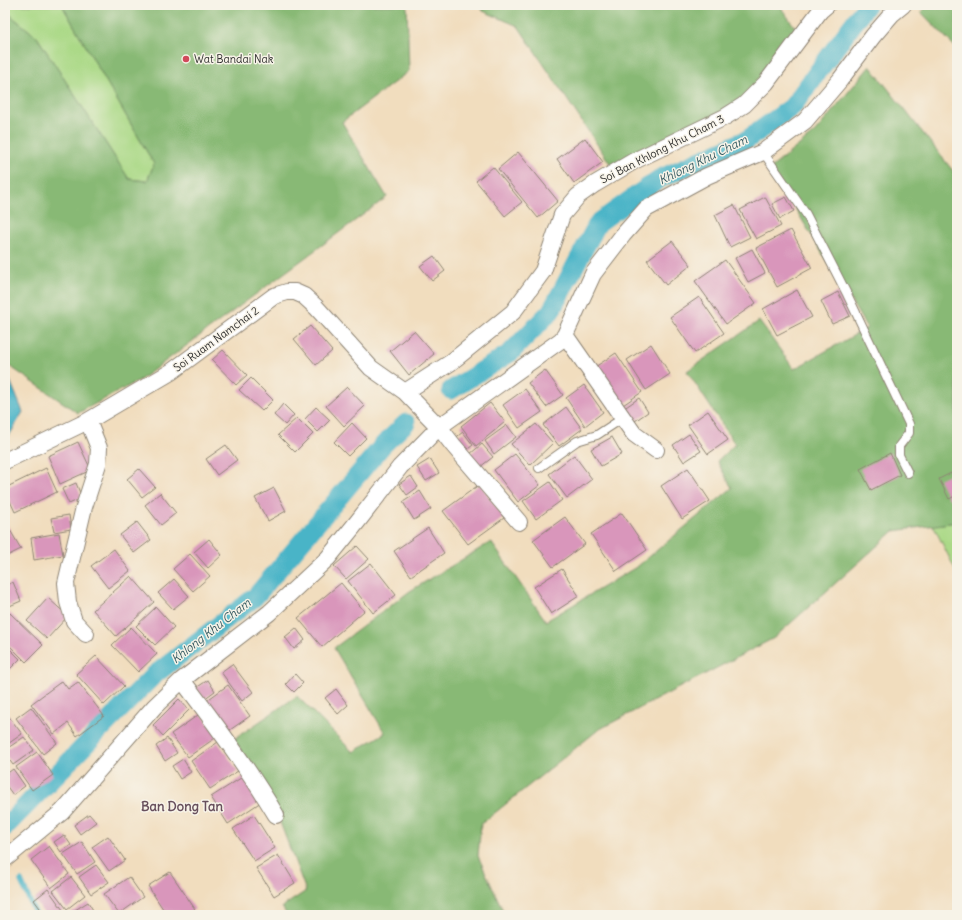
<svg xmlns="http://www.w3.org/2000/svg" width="962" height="920" viewBox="0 0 962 920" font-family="Delius,sans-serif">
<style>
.green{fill:#abd987;stroke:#6b8259}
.forest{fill:#88b974;stroke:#5a7250}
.water{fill:#49b4c7;stroke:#3a7079}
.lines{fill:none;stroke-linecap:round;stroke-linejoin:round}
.stream{stroke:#49b4c7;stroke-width:5.5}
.canal{stroke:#49b4c7;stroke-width:19}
.building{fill:#d996bb}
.service-casing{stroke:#8e8474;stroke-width:10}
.minor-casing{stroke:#8e8474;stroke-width:18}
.service{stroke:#fff;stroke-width:8}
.minor{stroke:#fff;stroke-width:16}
.poi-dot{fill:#d1495b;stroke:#f7f3e8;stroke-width:1.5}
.labels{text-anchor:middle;stroke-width:3;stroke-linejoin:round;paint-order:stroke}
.poi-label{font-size:11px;fill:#2b2b2b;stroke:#f7f3e8;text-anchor:start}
.street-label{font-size:11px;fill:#2b2b2b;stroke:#f7f3e8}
.water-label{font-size:12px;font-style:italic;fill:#365b62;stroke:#f7f3e8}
.quarter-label{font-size:13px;font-weight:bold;fill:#68505d;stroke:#f7f3e8}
</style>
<rect width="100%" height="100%" fill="#f7f3e8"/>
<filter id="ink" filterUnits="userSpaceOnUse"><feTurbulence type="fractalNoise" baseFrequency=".025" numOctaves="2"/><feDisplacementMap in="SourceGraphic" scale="8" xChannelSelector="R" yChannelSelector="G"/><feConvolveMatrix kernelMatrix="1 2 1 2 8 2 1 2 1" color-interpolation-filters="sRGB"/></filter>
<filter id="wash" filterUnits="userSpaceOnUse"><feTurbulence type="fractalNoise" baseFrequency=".012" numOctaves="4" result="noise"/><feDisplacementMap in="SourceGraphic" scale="16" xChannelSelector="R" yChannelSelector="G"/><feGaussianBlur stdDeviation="0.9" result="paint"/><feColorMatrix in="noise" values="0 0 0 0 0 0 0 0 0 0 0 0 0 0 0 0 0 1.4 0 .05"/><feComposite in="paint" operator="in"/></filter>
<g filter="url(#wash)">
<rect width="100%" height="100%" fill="#f1ddbe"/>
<!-- green -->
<path class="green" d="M5,5H62L154,164L147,181L129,179L37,37L10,15L5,13Z
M957,522V573L933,525Z"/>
<!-- forest -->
<path class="forest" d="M62,5H407L409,71L342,122L387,197L140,380L78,413L5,363V13L10,15L37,37L129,179L147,181L154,164Z
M480,5H779L800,34L744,100L613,168L518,26L483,11Z
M929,5H957V49L921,12Z
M870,66L957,176V522L894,531L774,638L598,730L481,824L478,856L505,915H287L282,907L306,891L272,801L234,739L297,696L353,752L385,733L334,648L410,591L491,542L546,621L638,566L732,488L717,461L735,444L687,371L759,321L794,369L867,328L771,168L815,132Z"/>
<!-- water -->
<path class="water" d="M5,376L9,378L23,412L9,436L5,438Z"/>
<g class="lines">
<!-- stream -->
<path class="stream" d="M5,844L7,849
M21,881L36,915"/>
<!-- canal -->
<path class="canal" d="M451,390L510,353L551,311L598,223L659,179L748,139L792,107L867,5
M5,827L153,676L255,597L383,445L406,423"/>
</g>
<g id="blocks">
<!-- building -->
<path class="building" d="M585,138L603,162L574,183L557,159Z
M518,152L558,201L538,218L498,169Z
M493,167L522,202L505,216L476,181Z
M765,197L781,226L756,239L740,210Z
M786,197L794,211L780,219L772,204Z
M734,205L750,237L730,247L715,215Z
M791,230L812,268L777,287L756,248Z
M672,241L691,265L666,285L647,260Z
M752,249L765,273L748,282L735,258Z
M434,256L445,271L432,281L420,266Z
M725,260L756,303L726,324L695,281Z
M797,290L812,317L777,335L763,309Z
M838,292L850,316L832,324L821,301Z
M699,297L724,333L695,353L670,317Z
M310,326L332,351L316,365L294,339Z
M414,331L434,354L409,375L390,351Z
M651,344L670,374L646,390L627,360Z
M223,350L247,375L236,385L212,360Z
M616,353L642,392L620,407L595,367Z
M545,370L563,395L546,407L528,383Z
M251,378L273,400L262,411L239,390Z
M584,385L603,412L585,426L566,398Z
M347,387L365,406L344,426L326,406Z
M525,389L542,412L519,428L503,405Z
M639,398L648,412L632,423L623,409Z
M490,403L505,422L476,446L461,426Z
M283,404L294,415L285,425L274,415Z
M316,407L330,420L318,432L305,419Z
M566,407L582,429L559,446L543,425Z
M708,411L728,440L708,454L688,425Z
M297,418L313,434L295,452L278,435Z
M352,423L366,438L348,456L334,442Z
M536,424L553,443L530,465L511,444Z
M507,425L516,437L494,454L485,441Z
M463,432L473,445L464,452L454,439Z
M689,434L701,451L684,462L673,445Z
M612,437L622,454L601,466L591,449Z
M78,442L91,470L60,484L48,456Z
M482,444L493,457L480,467L470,454Z
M226,445L237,460L217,475L206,459Z
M890,453L900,475L871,490L860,469Z
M515,454L540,485L518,502L494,470Z
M574,455L592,479L567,498L549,474Z
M430,459L439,473L426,481L417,467Z
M46,468L57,492L15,512L5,490V488Z
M688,468L710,501L682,519L661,486Z
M139,469L155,487L142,497L127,479Z
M951,473L957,483V495L949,499L939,479Z
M411,476L418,487L407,495L399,484Z
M550,482L562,500L536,519L523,501Z
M76,483L82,498L69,504L62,489Z
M480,484L504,518L468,544L443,511Z
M274,488L286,511L268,521L255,498Z
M420,491L431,509L414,520L403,502Z
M160,493L176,513L161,525L145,505Z
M622,513L647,550L616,571L591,534Z
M69,515L71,529L54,532L51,518Z
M565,517L585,544L553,567L533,540Z
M137,522L151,540L134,553L120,535Z
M6,523L21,549L5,557V524Z
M428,528L444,553L411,576L394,551Z
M59,533L63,555L34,560L31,538Z
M209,539L222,555L208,568L194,552Z
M357,546L369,559L346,579L334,566Z
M114,549L130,571L108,588L91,566Z
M190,554L210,576L193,591L173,569Z
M371,563L396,595L373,613L348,581Z
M562,569L579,596L551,614L534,587Z
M131,576L154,602L116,636L93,610Z
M174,579L189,596L173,609L158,593Z
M13,582L21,601L5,608V586Z
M341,583L364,611L322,647L298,618Z
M48,598L68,616L47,639L27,621Z
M156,607L174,627L155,645L136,626Z
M10,613L43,645L26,662L5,641V619Z
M131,627L157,654L138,672L112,645Z
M296,628L305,640L294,649L285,637Z
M5,644L20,659L5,674Z
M96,656L124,686L104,705L76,674Z
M232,664L253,692L242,701L221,672Z
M295,674L303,683L294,692L286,684Z
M208,680L215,691L204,699L196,688Z
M62,681L68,689L78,682L104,716L77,736L68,723L54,734L31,704Z
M228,685L250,716L227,732L206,701Z
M336,689L348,705L338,714L325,698Z
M179,699L189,710L163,736L153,725Z
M31,707L57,743L43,754L16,718Z
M201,713L218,736L188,757L171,734Z
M7,714L22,734L5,746V715Z
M24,737L34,750L13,765L5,754V750Z
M167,738L177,753L165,761L156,746Z
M218,742L238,771L210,789L191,761Z
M37,752L53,775L32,790L16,767Z
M183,759L191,772L180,779L172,766Z
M13,769L25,786L13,795L5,784V775Z
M244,776L261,802L228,824L211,797Z
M89,814L96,822L80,834L74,825Z
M254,815L275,848L254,861L233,829Z
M64,835L71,845L61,852L54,842Z
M108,836L125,860L109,871L92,847Z
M82,842L95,862L77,874L63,854Z
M49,846L69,874L51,888L31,860Z
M278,855L295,883L274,896L256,868Z
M96,865L109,882L91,894L79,877Z
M170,872L195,909L186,915H167L148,886Z
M71,877L85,895L67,909L53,891Z
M129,877L143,897L119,914L104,894Z
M48,889L63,910L56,915H45L34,900Z
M88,902L96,915H67Z"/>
</g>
</g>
<g filter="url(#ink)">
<use href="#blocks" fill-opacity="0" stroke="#8e8474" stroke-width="1"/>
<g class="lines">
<!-- service casing -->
<g class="service-casing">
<path id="service" d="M763,152L806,214L847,294L909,424V433L899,446V455L908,473
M539,468L577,441L597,435L623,418"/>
</g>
<!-- minor casing -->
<g class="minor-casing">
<path id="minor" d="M565,335L634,434L656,450
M405,392L450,363L513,312L543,271L562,215L578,196L595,184L634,161L725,117L744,105L766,83L820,11L827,5
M5,461L88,421L171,372L274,296L287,292H295L304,296L316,307L371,368L405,392L439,427L453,445L519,522
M86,634L74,621L68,602L66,583L84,507L98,464L99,448L88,421
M182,680C215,723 248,768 276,815
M5,859L62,812L154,707L182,680L269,613L328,558L358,521L400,467L439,427L561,340L565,335L593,274L623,235L646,209L707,176L763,152L805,121L840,80L873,36L892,14L903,5"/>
</g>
<!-- service -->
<use href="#service" class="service"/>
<!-- minor -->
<use href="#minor" class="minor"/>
</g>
</g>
<!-- markers -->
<circle class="poi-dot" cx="186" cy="59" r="4"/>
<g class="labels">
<!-- poi labels -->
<g class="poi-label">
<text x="194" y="63">Wat Bandai Nak</text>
</g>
<!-- street labels -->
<g class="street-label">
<text transform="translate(662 149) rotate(-27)" y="4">Soi Ban Khlong Khu Cham 3</text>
<text transform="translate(216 339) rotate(-36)" y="4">Soi Ruam Namchai 2</text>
</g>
<!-- water labels -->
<g class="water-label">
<text transform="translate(703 160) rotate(-26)" y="4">Khlong Khu Cham</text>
<text transform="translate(211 631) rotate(-38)" y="4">Khlong Khu Cham</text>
</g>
<!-- quarter labels -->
<g class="quarter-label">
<text x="182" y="811">Ban Dong Tan</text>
</g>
</g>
<!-- margin -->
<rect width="962" height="920" fill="none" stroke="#f7f3e8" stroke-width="20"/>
</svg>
